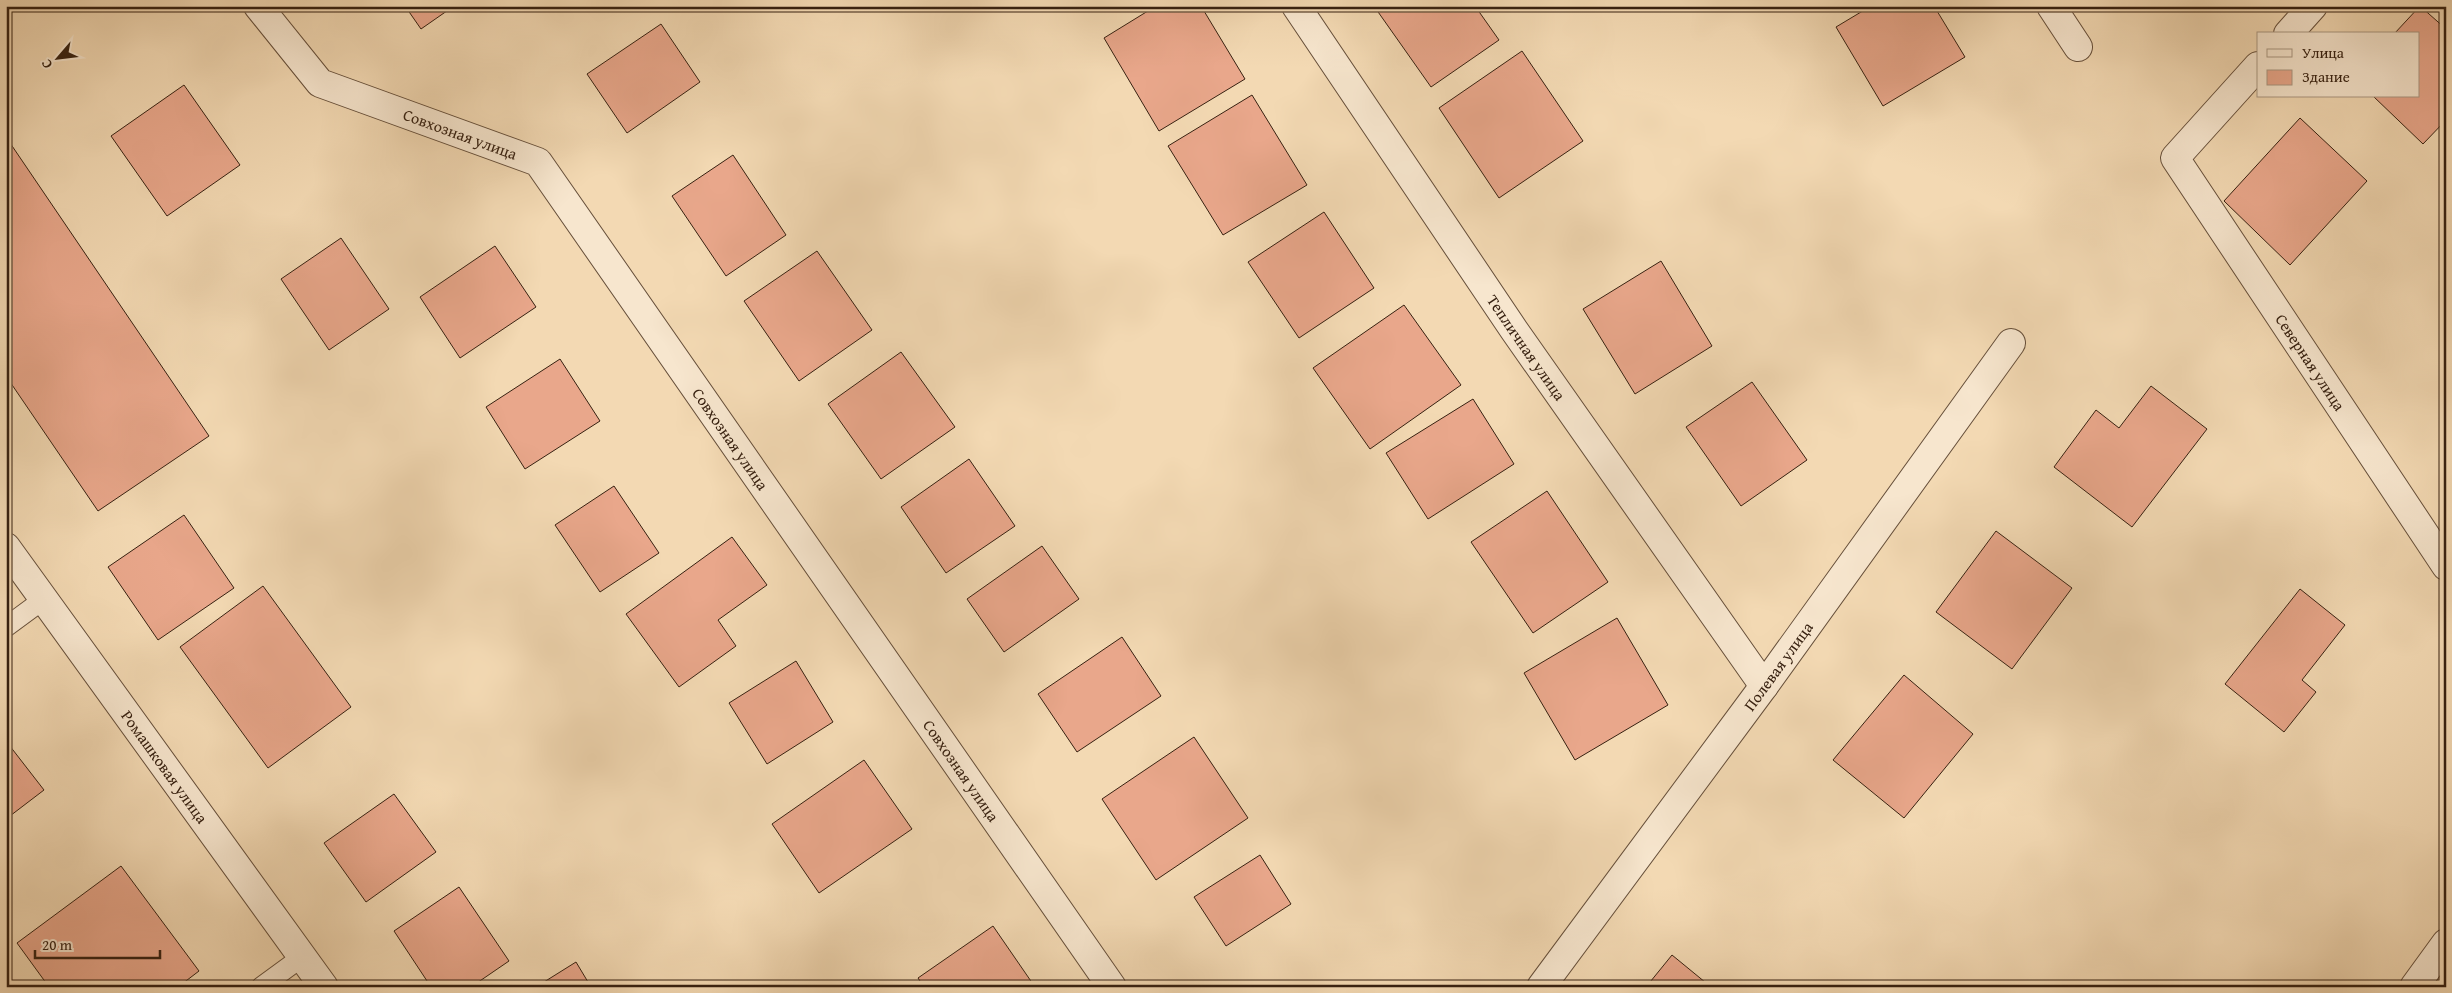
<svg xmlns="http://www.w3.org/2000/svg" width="2452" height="993" viewBox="0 0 2452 993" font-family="'Gentium Book Plus',serif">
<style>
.building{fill:#e9a78b;stroke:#372111}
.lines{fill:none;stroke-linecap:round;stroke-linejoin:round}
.service-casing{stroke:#664f3a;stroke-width:21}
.minor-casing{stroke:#664f3a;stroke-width:30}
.service{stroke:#f7e6ce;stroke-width:19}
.minor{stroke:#f7e6ce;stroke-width:28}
.labels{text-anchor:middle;stroke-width:4;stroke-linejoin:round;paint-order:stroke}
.street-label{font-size:16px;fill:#372111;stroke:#f7e6ce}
</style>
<rect width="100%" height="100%" fill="#f3d9b3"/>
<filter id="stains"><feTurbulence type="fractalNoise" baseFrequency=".004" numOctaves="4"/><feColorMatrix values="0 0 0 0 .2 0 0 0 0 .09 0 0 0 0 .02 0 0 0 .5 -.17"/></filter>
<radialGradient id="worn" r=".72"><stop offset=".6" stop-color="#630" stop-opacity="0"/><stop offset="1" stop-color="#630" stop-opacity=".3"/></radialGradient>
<!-- building -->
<path class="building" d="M405,6H454L421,29Z
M1156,6H1201L1245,79L1159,131L1104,38Z
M1380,6H1475L1499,40L1431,87L1376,9Z
M1871,6H1934L1965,57L1883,106L1836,27Z
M2420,6L2446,29V120L2423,144L2373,96H2418V34H2394Z
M661,24L700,82L627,133L587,74Z
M1522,51L1583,141L1499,198L1439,108Z
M184,85L240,165L167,216L111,136Z
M1252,95L1307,185L1223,235L1168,146Z
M2300,118L2367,181L2290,265L2224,201Z
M6,137L209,436L98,511L6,376Z
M733,155L786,235L726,276L672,196Z
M1324,212L1374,288L1299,338L1248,262Z
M341,238L389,309L329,350L281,279Z
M495,246L536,307L460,358L420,297Z
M817,251L872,330L799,381L744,301Z
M1661,261L1712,346L1635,394L1583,309Z
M1404,305L1461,385L1370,449L1313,368Z
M901,352L955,427L881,479L828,404Z
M560,359L600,421L525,469L486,407Z
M1752,382L1807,460L1741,506L1686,427Z
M2151,386L2207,429L2132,527L2054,467L2096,410L2119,428Z
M1473,399L1514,464L1428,519L1386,453Z
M969,459L1015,526L946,573L901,507Z
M614,486L659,553L600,592L555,525Z
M1547,491L1608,582L1533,633L1471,542Z
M184,515L234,588L158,640L108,567Z
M1996,531L2072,588L2012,669L1936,612Z
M732,537L767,585L718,620L736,646L679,687L626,614Z
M1042,546L1079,599L1004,652L967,599Z
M263,586L351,707L268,768L180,647Z
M2300,589L2345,625L2302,680L2316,692L2284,732L2225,684Z
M1617,618L1668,705L1575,760L1524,673Z
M1122,637L1161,696L1077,752L1038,694Z
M796,661L833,722L767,764L729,703Z
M1904,675L1973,734L1904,818L1833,760Z
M1194,737L1248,818L1156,880L1102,799Z
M6,741L44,790L6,819Z
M864,760L912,829L819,893L772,824Z
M394,794L436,852L366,902L324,843Z
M1260,855L1291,904L1226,946L1194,897Z
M121,866L199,971L178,987H49L17,943Z
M459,887L509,961L471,987H431L394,931Z
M993,926L1035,987H924L918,978Z
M1672,955L1711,987H1646Z
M576,962L591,987H536Z"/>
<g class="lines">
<!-- service casing -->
<g class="service-casing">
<path id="service" d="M6,627L44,599
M261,987L302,957"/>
</g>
<!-- minor casing -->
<g class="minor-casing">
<g id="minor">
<path id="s1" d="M258,6L320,83L538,162L1112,987"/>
<path id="s2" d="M1296,6L1514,330L1764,686"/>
<path d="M2051,6L2078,47"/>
<path d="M2288,34L2313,6"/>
<path id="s3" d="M2258,66L2175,158L2446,566"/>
<path id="s4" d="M6,547L324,987"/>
<path id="s5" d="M1541,987L1764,686L2011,343"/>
<path d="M2414,987L2446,943"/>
</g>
</g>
<!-- service -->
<use href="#service" class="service"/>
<!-- minor -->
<use href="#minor" class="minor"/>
</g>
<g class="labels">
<!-- street labels -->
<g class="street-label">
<text dy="6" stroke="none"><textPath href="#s1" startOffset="248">Совхозная улица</textPath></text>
<text dy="6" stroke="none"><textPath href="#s2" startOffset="412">Тепличная улица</textPath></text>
<text dy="6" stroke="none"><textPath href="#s3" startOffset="369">Северная улица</textPath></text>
<text dy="6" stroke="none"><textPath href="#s1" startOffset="668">Совхозная улица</textPath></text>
<text dy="6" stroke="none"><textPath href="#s5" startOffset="399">Полевая улица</textPath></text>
<text dy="6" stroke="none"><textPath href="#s4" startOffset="271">Ромашковая улица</textPath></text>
<text dy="6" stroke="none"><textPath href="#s1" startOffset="1072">Совхозная улица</textPath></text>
</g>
</g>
<!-- margin -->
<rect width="2452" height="993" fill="none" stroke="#f3d9b3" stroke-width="25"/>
<rect x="8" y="8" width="2437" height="978" fill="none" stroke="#372111" stroke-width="2.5"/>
<rect x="12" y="12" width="2427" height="968" fill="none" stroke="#372111"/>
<!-- legend -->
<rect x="2257" y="32" width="162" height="65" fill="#f7e6ce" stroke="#aa9782"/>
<rect x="2267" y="49" width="25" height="8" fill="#f7e6ce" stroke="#aa9782"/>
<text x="2302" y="58" font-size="15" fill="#372111">Улица</text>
<rect x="2267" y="70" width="25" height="15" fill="#e9a78b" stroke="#aa9782"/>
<text x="2302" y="82" font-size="15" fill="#372111">Здание</text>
<!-- north arrow -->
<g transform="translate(58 58) rotate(242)" stroke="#f7e6ce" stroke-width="4" paint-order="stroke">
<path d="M0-4L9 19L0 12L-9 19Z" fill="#372111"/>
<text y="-8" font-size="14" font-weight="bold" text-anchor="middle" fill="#372111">С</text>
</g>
<!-- scale -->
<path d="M35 950v8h125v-8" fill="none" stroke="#372111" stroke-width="2.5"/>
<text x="42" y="950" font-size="15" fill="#372111" stroke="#f7e6ce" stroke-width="4" paint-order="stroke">20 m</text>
<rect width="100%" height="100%" filter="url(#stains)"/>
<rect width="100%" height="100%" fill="url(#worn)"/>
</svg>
